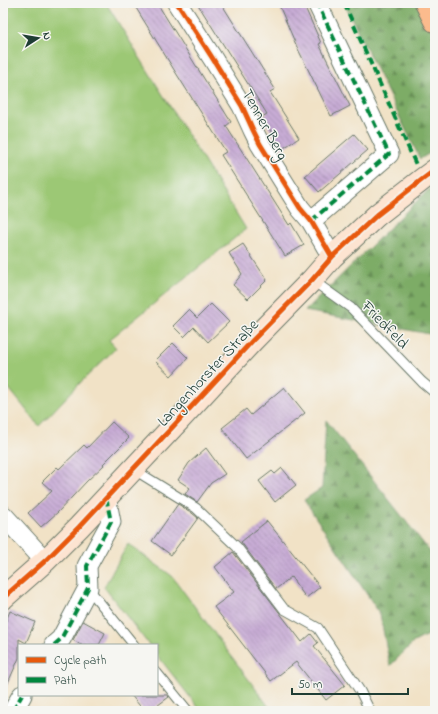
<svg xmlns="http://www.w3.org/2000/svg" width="438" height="714" viewBox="0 0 438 714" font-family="'Indie Flower',sans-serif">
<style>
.green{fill:#9cc875;stroke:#5e8254}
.forest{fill:url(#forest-firs);stroke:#4e744d}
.building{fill:url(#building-back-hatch)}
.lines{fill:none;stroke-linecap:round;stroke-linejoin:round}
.lane-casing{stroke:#687767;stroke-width:11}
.street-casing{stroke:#687767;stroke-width:21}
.secondary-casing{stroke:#687767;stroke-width:24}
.highway-casing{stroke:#687767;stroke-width:24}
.lane{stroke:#fff;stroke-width:9}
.street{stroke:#fff;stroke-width:19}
.secondary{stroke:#fde4d1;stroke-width:22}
.highway{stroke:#fbbb8d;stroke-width:22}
.quiet{stroke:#00873e;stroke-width:4;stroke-dasharray:8 4;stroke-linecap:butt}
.cycleway-casing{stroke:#f6f6f2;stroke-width:8}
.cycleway{stroke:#e8590c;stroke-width:5}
.labels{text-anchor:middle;stroke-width:3;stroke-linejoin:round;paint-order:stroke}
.street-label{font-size:16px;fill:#1f3d34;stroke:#f6f6f2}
</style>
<defs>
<pattern id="forest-firs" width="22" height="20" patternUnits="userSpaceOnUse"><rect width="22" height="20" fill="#7dac66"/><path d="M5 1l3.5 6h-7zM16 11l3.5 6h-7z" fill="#668d55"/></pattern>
<pattern id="building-back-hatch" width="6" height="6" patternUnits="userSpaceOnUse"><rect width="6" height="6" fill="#c8acd5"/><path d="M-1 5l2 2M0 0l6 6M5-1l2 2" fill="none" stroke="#a28dae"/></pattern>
</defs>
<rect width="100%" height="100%" fill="#f6f6f2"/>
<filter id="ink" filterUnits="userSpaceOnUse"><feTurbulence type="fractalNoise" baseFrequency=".025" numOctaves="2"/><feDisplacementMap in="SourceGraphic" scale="8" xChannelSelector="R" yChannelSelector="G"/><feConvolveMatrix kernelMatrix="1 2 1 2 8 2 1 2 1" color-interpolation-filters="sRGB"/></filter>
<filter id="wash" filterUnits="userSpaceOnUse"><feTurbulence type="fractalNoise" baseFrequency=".012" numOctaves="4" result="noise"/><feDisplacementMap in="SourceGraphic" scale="16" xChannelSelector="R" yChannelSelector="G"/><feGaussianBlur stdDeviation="0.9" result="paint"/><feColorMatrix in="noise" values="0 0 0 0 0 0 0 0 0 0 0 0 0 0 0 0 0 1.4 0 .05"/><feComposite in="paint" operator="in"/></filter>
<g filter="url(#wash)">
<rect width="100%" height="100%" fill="#f1e2c6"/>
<!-- green -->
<path class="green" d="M3,3H106L246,229L109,340L116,348L79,384L39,426L3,381Z
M128,544L172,576L272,711H201L157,655V645H149L104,587Z"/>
<!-- forest -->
<path class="forest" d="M344,3H435V150L420,159Z
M435,186V335L305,311L427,191Z
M326,420L435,558V631L414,642L390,666L380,614L304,500L322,488Z"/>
<g id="blocks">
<!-- building -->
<path class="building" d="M133,3H157L231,122L226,126L289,225L291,223L304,245L285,256L221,155L226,152L176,73Z
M197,3H221L275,89L270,92L299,138L282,149L262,117L267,114Z
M278,3H303L321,43L319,44L350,106L331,116L297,47Z
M354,134L368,150L319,192L305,176Z
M243,244L267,280L248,299L233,285L242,274L229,253Z
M211,304L229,322L208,342L194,327L184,337L173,326L189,310L197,318Z
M173,343L188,358L171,376L155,361Z
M284,387L305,413L246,459L222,428L246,409L251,415Z
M112,422L129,438L103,464L104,465L87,481L58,512L41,527L28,513L52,491L42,482L57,467L59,469L84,445L87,448Z
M206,448L225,474L211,483L197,502L185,494L190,488L178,480L189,463Z
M282,468L296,485L275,502L259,481L272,471L275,474Z
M178,504L192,513L198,518L171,555L152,541Z
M267,521L320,587L306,598L291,577L276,589L241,542Z
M233,552L302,642L311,634L318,643L314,646L345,685L326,700L296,662L271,681L214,607L234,592L215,567Z
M10,611L35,622L26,643L19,639V658L3,694V628Z
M83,621L105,633L99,645H81L73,640Z
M131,695H167L169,697L150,711H144Z"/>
</g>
</g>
<g filter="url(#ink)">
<use href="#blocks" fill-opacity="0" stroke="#687767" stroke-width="1"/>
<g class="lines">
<!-- lane casing -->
<g class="lane-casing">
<path id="lane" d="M312,280L351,308L422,382L435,393
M133,469L196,508L237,547L284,609L318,628L360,691L370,711
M88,588L134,645
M157,673L188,711"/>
</g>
<!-- street casing -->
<g class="street-casing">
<path id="street" d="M177,3L213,59L242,106L253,130L260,144L300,208L311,221L332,257
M311,221L389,154L317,3
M3,515L45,561
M54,645L61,639L88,588L87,566L111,522L106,497
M13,711L22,695"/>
</g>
<!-- secondary casing -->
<g class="secondary-casing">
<path id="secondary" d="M3,598L45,561L79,527L180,419L253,340L312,280L332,257L377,215L423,179L435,170"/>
</g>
<!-- highway casing -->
<g class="highway-casing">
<path id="highway" d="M426,3L435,21"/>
</g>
<!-- lane -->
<use href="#lane" class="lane"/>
<!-- street -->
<use href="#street" class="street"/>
<!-- secondary -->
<use href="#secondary" class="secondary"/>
<!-- highway -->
<use href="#highway" class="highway"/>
<!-- quiet -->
<path class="quiet" d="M344,3L417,167
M311,221L389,154L317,3
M54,645L61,639L88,588L87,566L111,522L106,497
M13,711L22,695"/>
<!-- cycleway casing -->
<g class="cycleway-casing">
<path id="cycleway" d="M177,3L213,59L242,106L253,130L260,144L300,208L311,221L332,257
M3,598L45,561L79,527L180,419L253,340L312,280L332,257L377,215L423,179L435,170"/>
</g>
<!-- cycleway -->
<use href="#cycleway" class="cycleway"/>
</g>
</g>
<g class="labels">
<!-- street labels -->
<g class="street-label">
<text transform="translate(266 124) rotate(61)" y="6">Tenner Berg</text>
<text transform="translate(386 324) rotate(46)" y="6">Friedfeld</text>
<text transform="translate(207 372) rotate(-47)" y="6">Langenhorster Straße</text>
</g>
</g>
<!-- margin -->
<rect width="438" height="714" fill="none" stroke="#f6f6f2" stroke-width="16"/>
<!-- legend -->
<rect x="18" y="644" width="140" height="52" fill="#f6f6f2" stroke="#a0aca6"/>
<rect x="26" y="657" width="20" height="6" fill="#e8590c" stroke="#a0aca6"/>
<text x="54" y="664" font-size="12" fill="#1f3d34">Cycle path</text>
<rect x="26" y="677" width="20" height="6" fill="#00873e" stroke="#a0aca6"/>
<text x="54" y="684" font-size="12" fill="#1f3d34">Path</text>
<!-- north arrow -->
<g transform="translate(38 38) rotate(78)" stroke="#f6f6f2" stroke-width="3" paint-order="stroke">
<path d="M0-3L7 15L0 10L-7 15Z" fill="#1f3d34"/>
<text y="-6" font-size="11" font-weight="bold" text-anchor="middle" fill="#1f3d34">N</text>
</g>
<!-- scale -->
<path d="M292 688v6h116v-6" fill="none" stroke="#1f3d34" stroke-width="2"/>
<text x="298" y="688" font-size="12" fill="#1f3d34" stroke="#f6f6f2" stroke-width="3" paint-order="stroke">50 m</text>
</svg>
